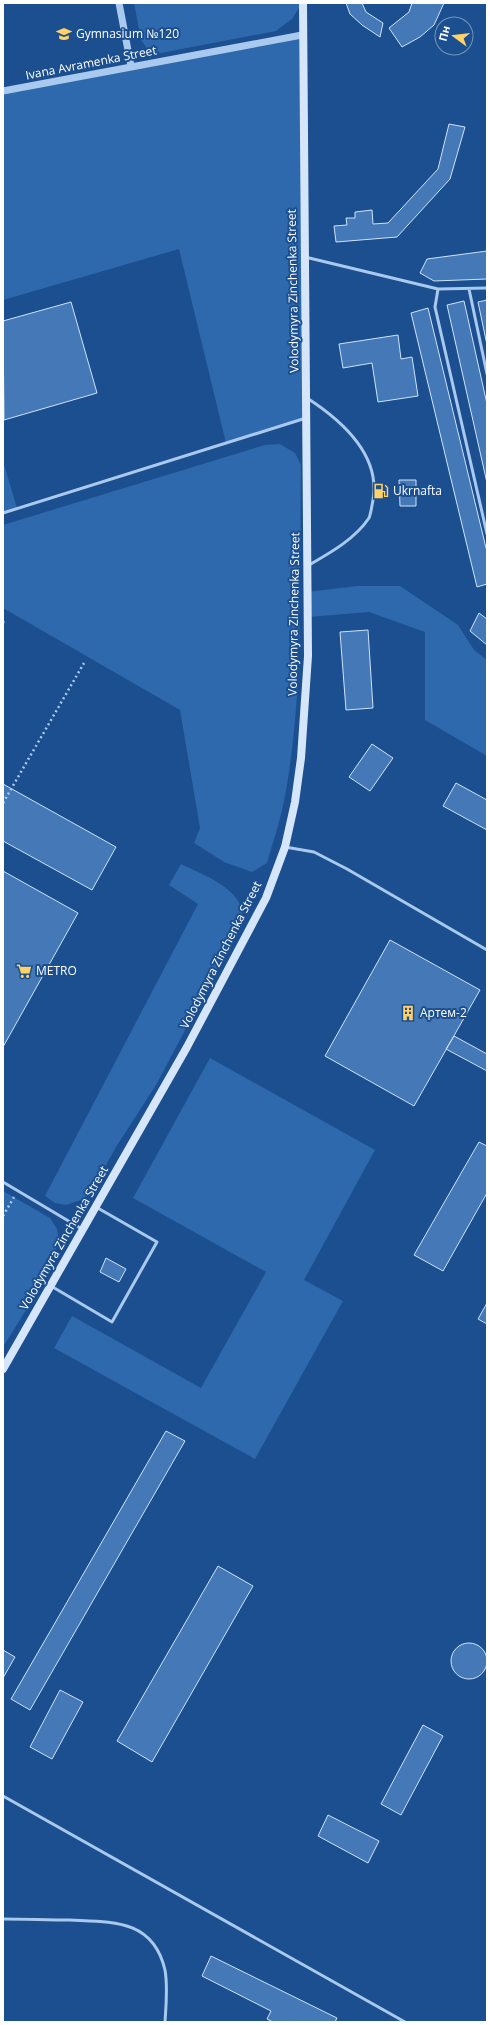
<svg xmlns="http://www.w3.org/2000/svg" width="490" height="2025" viewBox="0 0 490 2025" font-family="'Open Sans',sans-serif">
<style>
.green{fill:#2e69ad}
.building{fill:#4478b7;stroke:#cfe3fa}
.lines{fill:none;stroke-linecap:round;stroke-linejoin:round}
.path{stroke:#a9c9ee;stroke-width:2.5;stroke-dasharray:2 3;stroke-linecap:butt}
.service{stroke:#a9c9ee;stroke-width:3}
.tertiary{stroke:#a9c9ee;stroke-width:7}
.secondary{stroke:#d6e6fa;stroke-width:8}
.labels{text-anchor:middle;stroke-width:4;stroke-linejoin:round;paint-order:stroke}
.poi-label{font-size:12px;fill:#fff;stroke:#1b4f8f;text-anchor:start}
.street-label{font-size:12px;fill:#fff;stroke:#1b4f8f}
</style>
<rect width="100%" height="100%" fill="#1b4f8f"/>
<!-- green -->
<path class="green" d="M134,3H302L292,19L276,31L161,53L148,50L141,40Z
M302,35L306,418L226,443L179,249L3,300V91Z
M280,444L295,453L301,465C299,574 305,688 285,796C281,819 273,841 267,863L252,872L224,862L194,843L200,828L180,710L3,608V525L265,445Z
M3,461L17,508L3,513Z
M357,586H400L458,625L474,650L487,660V756L425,720V632L369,612L308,617L307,592Z
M181,864C201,874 236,886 242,910C243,914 242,919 242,923L156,1085L116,1147L90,1194L81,1200L66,1205L55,1203L45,1196L198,904L169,885Z
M210,1058L375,1150L304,1280L343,1301L255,1459L54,1348L72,1316L201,1388L266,1272L133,1198Z
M3,1191L50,1218L57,1229L59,1242L28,1307L3,1347Z"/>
<!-- building -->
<path class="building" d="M346,3H362L366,12L383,23L380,37L362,25L350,14Z
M412,3H444L434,25L420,37L402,47L389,28L409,12Z
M449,124L465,127L450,179L397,237L336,242L334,226L347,225L346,218H355V212L372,210L373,224L388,223L438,169Z
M487,251V279L434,281L420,273L427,259Z
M487,300V345L478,302Z
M464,301L487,404V483L447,305Z
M71,302L97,393L4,420L3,321Z
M428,308L487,552V584L477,587L411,313Z
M398,335L401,359L412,357L418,396L378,402L372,363L343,368L339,344Z
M399,480H416V506H400Z
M479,613L487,619V645L470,631Z
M368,630L373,708L346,710L340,632Z
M372,744L393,758L370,791L349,777Z
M456,783L487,800V830L443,806Z
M3,784L116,847L92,890L3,841Z
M3,871L78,913L3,1047Z
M390,940L480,990L414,1106L325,1056Z
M454,1036L487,1054V1071L446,1049Z
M479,1142L487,1146V1193L443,1271L414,1255Z
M106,1258L126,1269L119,1282L100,1272Z
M487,1303V1324L478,1319Z
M166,1431L185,1441L30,1710L11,1699Z
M218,1566L253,1586L152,1762L117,1741Z
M451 1661a18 18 0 1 1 36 0a18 18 0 1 1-36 0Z
M3,1650L15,1657L3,1678Z
M60,1690L83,1702L52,1759L30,1747Z
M423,1725L443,1736L401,1815L381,1804Z
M328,1815L379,1841L368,1863L318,1836Z
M211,1956L337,2018L335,2022H273L267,2019L271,2011L202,1976Z"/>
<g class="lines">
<!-- path -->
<path class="path" d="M3,623L5,619
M3,803L84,663
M3,1216L14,1197"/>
<!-- service -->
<path class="service" d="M305,257L438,289L487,288
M438,289L435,307L487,534
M469,289L487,374
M307,398C341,420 381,454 373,500C372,505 371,513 369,518C355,539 330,553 309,565
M3,513L306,418
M285,847L314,852L347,869L487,950
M3,1182L82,1229
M51,1286L112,1322L157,1242L96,1207
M3,1796L405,2022
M3,1919C25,1919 48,1920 70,1920C112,1922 153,1919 165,1970C168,1987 166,2005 165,2022"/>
<!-- tertiary -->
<path class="tertiary" d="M119,3L131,66
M3,91L302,35"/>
<!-- secondary -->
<path class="secondary" d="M3,1369L187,1047L266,898L285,847L295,802L301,758L308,656L303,3"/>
</g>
<!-- icons -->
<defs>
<g id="school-bare" transform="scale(1.2)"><path d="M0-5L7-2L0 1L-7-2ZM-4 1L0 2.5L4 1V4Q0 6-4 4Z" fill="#ffd166" stroke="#1b4f8f" stroke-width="2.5" paint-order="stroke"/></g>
<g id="fuel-bare" transform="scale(1.2)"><path d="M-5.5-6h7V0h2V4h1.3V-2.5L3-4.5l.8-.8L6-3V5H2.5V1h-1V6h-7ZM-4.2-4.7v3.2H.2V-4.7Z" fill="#ffd166" stroke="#1b4f8f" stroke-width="2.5" paint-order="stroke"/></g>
<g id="supermarket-bare" transform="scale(1.2)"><path d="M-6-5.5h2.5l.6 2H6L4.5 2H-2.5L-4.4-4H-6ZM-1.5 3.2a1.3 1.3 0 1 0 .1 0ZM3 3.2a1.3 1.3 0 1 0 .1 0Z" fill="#ffd166" stroke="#1b4f8f" stroke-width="2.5" paint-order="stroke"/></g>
<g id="building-bare" transform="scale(1.2)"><path d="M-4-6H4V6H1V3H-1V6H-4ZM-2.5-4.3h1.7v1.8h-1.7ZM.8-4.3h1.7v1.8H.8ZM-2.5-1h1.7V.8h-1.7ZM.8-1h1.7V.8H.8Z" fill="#ffd166" stroke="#1b4f8f" stroke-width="2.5" paint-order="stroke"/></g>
</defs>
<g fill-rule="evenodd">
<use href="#school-bare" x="64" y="34"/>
<use href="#fuel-bare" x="381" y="491"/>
<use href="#supermarket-bare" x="24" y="971"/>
<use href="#building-bare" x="408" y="1013"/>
</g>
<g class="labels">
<!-- poi labels -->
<g class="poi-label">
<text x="76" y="38">Gymnasium №120</text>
<text x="393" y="495">Ukrnafta</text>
<text x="36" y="975">METRO</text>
<text x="420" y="1017">Артем-2</text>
</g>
<!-- street labels -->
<g class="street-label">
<text transform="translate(91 63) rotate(-11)" y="4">Ivana Avramenka Street</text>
<text transform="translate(293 291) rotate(-91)" y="4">Volodymyra Zinchenka Street</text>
<text transform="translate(294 614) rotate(-89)" y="4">Volodymyra Zinchenka Street</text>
<text transform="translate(221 955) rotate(-63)" y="4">Volodymyra Zinchenka Street</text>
<text transform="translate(64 1238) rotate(-60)" y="4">Volodymyra Zinchenka Street</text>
</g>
</g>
<!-- border -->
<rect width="490" height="2025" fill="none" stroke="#ffffff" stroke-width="8"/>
<!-- north arrow -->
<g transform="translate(454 36) rotate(285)"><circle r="19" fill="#1b4f8f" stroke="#7695bc"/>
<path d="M0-3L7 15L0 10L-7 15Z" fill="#ffd166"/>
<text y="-6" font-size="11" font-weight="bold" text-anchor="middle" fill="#ffffff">Пн</text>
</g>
</svg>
